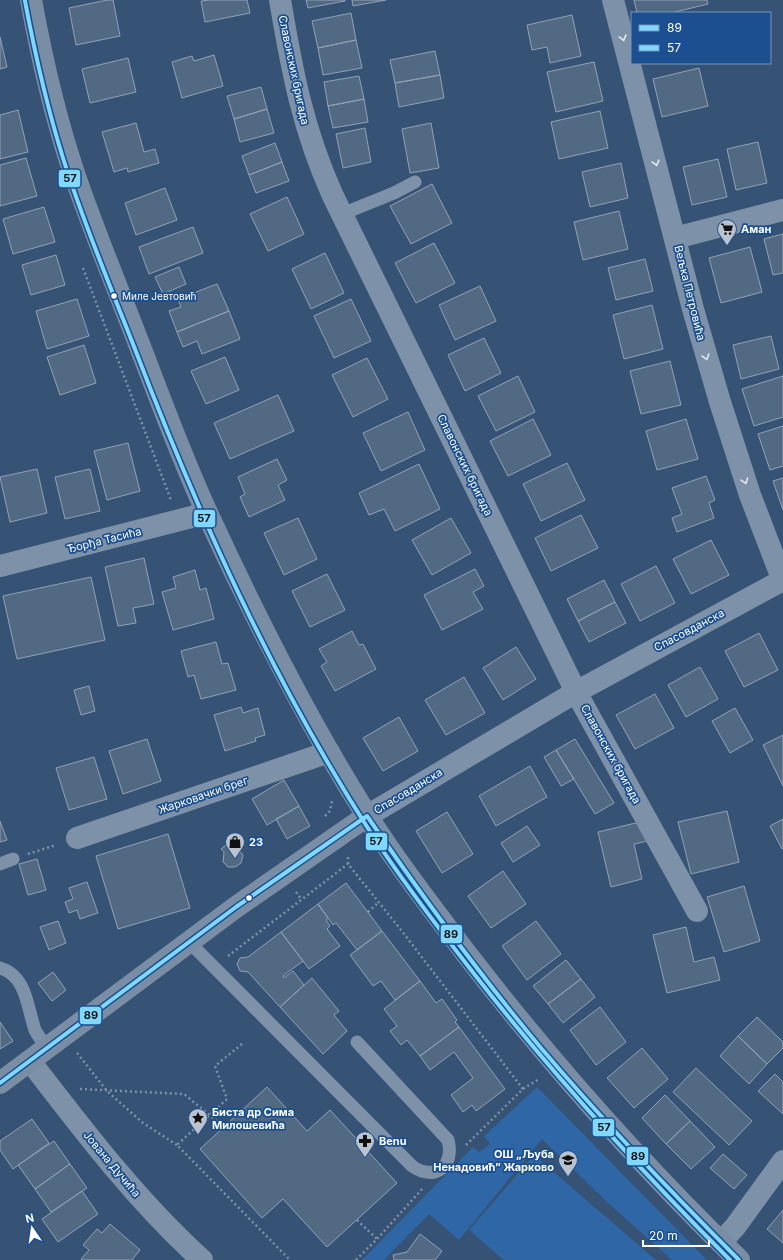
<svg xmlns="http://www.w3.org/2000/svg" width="783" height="1260" viewBox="0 0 783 1260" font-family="Inter,sans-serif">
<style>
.green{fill:#2f66a5}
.building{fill:#526984;stroke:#92a2b6}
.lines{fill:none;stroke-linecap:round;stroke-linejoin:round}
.path{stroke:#7d92a8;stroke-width:2.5;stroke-dasharray:2 3;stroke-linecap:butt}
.lane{stroke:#7d92a8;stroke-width:13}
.street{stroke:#7d92a8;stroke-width:22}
.secondary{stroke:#798da4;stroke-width:22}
.bus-1-casing{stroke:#1b4f8f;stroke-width:7}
.bus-2-casing{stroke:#1b4f8f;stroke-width:7}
.bus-1{stroke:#80d8ff;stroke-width:4}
.bus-2{stroke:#80d8ff;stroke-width:4}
.oneway{stroke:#e5e9ee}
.bus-dot{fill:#fff;stroke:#1b4f8f;stroke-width:1.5}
.labels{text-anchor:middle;stroke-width:3.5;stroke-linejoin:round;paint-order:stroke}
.bus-label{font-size:10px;fill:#fff;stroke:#1b4f8f;text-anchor:start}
.street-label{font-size:11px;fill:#fff;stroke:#1b4f8f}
.poi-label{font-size:11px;font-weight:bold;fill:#fff;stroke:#1b4f8f;text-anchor:start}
.line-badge{stroke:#1b4f8f;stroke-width:1.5}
.pale-badge-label{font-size:11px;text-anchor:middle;font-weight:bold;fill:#111}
</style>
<rect width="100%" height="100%" fill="#365274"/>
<!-- green -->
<path class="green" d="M537,1087L707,1260H672L608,1203L542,1139L459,1240L429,1214L384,1260H362L473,1147L479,1152L490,1144L484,1136Z
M534,1155L656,1260H504L469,1230Z"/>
<!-- building -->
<path class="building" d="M107,0H113L120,36L76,45L69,8Z
M209,0H247L250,13L205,22L201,1Z
M306,0H345V1L308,8Z
M352,0H386L353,6Z
M634,0H707L708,4L671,13H637Z
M351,13L356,40L318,48L312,21Z
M572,15L581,56L550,63L547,47L532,50L527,25Z
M0,37L7,67L0,69Z
M356,40L362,68L323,75L318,48Z
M435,51L440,75L395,83L390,60Z
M214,55L223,86L182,98L172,62L192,56L194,61Z
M128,58L136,92L90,103L82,69Z
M594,62L603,101L556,112L547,72Z
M699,68L708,106L662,117L653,79Z
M440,75L444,98L399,107L395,83Z
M359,76L364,99L328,106L324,82Z
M261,87L267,109L234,119L227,96Z
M364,99L368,122L333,128L328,106Z
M267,109L274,133L240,142L234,119Z
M18,110L28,152L0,159V115Z
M600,111L608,148L559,159L551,122Z
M136,123L144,152L155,149L159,163L128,172L127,168L114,172L102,132Z
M431,123L439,168L410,173L402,129Z
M365,128L371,162L343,168L336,134Z
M758,142L767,183L736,190L727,149Z
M275,143L282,162L249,175L242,156Z
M26,158L37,196L0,206V165Z
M718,159L727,197L692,205L683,167Z
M282,162L289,181L256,193L249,175Z
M621,163L628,198L590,207L582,172Z
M432,184L452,223L411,244L390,206Z
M165,188L177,220L136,235L125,203Z
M287,197L304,234L268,251L250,214Z
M44,207L55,242L13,254L3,219Z
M619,211L628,249L583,260L574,222Z
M193,227L203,253L149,274L139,247Z
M783,234V273L773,275L764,239Z
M434,243L455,283L416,303L395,263Z
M750,247L762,292L721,303L709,258Z
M325,253L344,293L311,309L292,269Z
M56,255L65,285L31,295L22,265Z
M645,259L653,291L616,300L608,268Z
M179,267L186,284L163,294L155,277Z
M217,284L229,311L177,332L169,311L181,307L178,299Z
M480,286L496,321L455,340L439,305Z
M77,299L89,336L47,349L36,311Z
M351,299L371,341L334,358L314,316Z
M652,305L663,349L624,359L613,315Z
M229,311L240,339L202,354L197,341L183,347L177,332Z
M771,336L779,369L741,379L733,345Z
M484,338L501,373L465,391L448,355Z
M84,345L96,383L60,395L47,357Z
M225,357L239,390L206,404L191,371Z
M367,358L388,399L353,417L332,375Z
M670,361L681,405L641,414L630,371Z
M518,376L535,412L496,431L478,396Z
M783,376V417L754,426L742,389Z
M278,395L294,431L230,459L214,423Z
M408,412L425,450L381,471L363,433Z
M533,419L551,455L508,476L490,441Z
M686,419L698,459L657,470L646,431Z
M783,426V466L770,470L758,434Z
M128,443L140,491L107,500L94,451Z
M277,459L287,480L278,485L285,500L249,517L240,497L245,494L238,477Z
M567,463L585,500L541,521L523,484Z
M419,464L440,509L395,531L384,509L369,515L359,493Z
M37,469L47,513L10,522L0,477Z
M90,469L100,511L65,519L55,477Z
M706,476L715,500L709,503L714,518L677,532L672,518L682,514L672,488Z
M783,478V510L773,481Z
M581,515L598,548L551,571L535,538Z
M298,518L317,559L284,575L264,533Z
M451,518L471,553L432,575L412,540Z
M711,540L729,575L691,594L673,559Z
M144,558L154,604L133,608L136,623L118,626L105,567Z
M656,566L675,603L640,621L621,584Z
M475,569L484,586L473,592L483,609L442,630L424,595Z
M195,570L200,590L206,588L214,619L173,630L162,592L176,588L173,577Z
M327,574L345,610L310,627L292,591Z
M91,577L105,640L17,659L3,596Z
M604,580L615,602L578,621L567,599Z
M615,602L626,623L589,642L578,621Z
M352,631L359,645L363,644L376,669L335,691L321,666L327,662L319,649Z
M759,633L778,670L744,687L725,651Z
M216,642L222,664L228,663L236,690L201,699L194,675L188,677L181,651Z
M516,647L536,679L503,700L483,668Z
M700,667L718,699L686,717L668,685Z
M464,677L485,713L446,735L425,700Z
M89,686L95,711L81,715L74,690Z
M655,694L674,728L635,749L616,715Z
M241,707L243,713L258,708L265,735L255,738L256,741L225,751L214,715Z
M735,708L753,740L730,753L712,721Z
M399,717L418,751L383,771L363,738Z
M783,735V786L763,745Z
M147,739L161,781L123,794L109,751Z
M575,739L614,803L595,814L556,750Z
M556,750L574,779L561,786L544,757Z
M94,757L107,799L69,810L56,768Z
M530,766L547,797L496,826L479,796Z
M284,780L299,806L267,825L252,799Z
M299,806L310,826L287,839L276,819Z
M727,811L739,862L691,874L678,822Z
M447,812L473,854L442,873L416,831Z
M783,819V848L782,849L770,826Z
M0,821L7,840L0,842Z
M644,821L648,841L634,844L642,879L611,887L598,832Z
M527,826L540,845L513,862L501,843Z
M168,834L190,908L118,929L96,856Z
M227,844L230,848L238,849L243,855L241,863L235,867H228L223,862L224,852L221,849Z
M37,859L46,890L28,895L19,864Z
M503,871L526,904L491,928L468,896Z
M87,882L98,913L80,919L77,910L69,913L65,902L73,899L69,888Z
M346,883L382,931L357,950L336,923L333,925L318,904Z
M744,886L760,941L724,952L707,897Z
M318,904L328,918L326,920L330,926L327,929L340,946L309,969L281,932Z
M58,921L66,943L49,950L40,927Z
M536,921L561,954L527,980L502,946Z
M686,927L694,962L714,957L720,980L667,993L653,935Z
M382,931L420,981L395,1000L381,981L373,986L350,955Z
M281,932L303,961L283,976L284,978L293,971L304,985L280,1007L248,972L240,971L237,964L240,958L248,957Z
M566,960L581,979L548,1004L533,986Z
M53,972L66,990L52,1001L38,983Z
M312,978L339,1011L334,1015L347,1031L323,1054L280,1007Z
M581,979L595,997L563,1023L548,1004Z
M420,981L436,1003L442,999L457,1020L455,1022L459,1027L420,1056L407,1040L401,1045L390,1031L397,1026L384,1009Z
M600,1007L626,1042L596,1065L570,1030Z
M757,1017L783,1042V1048L767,1064L738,1036Z
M0,1022L13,1041L0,1049Z
M459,1027L505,1089L476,1111L472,1105L463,1112L451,1095L473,1078L454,1052L430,1070L420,1056Z
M738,1036L767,1064L749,1084L720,1056Z
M642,1048L668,1079L634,1108L607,1078Z
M696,1068L752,1121L729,1145L673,1092Z
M775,1074L783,1082V1114L758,1091Z
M267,1087L307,1131L330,1110L397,1183L327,1247L283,1199L262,1218L200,1149Z
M665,1095L690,1121L666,1144L642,1118Z
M32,1119L49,1143L13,1169L0,1150V1141Z
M690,1121L715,1147L691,1169L666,1144Z
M54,1141L70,1164L35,1189L18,1165Z
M723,1154L747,1175L734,1189L710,1168Z
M70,1164L87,1188L51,1212L35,1189Z
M82,1191L98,1214L58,1242L42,1219Z
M783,1210V1243L767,1229Z
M110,1224L140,1250L132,1260H83L81,1259L89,1250L83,1245L97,1229L102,1233Z
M420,1234L442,1251L435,1260H394L393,1255L407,1252Z"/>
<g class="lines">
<!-- path -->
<path class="path" d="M83,268L171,500
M325,816L330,811L332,801
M28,854L56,845
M348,857V864L401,930L523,1089
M296,892L301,899
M368,912L379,902
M228,956L348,864
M242,1044L215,1066L227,1099L177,1145L290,1260
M77,1053L107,1091L143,1123L177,1145
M80,1089L184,1094L224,1127
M466,1145L523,1089L539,1079
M357,1220L377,1239
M356,1260L377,1239L423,1188"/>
<!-- lane -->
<path class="lane" d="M342,214L394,193L415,182
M0,864L13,859
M189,942L412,1166C435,1182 455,1166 448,1140L357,1042
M0,968C27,976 27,1007 35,1030C38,1036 43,1042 47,1048"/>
<!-- street -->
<path class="street" d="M280,0C292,71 303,130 333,196L576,692L697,911
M613,0L693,309L720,402L750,495L783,581
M675,238L783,210
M0,566L207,513
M367,816L576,692L783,580
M77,838L329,752
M30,1061C83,1130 137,1201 202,1260
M721,1242L735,1227L783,1161"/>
<!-- secondary -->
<path class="secondary" d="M31,0C42,60 56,121 76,179C95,234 118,289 139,344C161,401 182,459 208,515C255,617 306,719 366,814C396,862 431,907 465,952C549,1061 640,1164 739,1260
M0,1083L236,907L367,816"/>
<!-- bus-1 casing -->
<g class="bus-1-casing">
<path id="bus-1" d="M367,816C422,896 479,974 541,1048C604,1122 671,1192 739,1260
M0,1083L236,907L367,816"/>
</g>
<!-- bus-2 casing -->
<g class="bus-2-casing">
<path id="bus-2" d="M25,1C35,54 47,107 63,158C83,222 109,283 133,344C198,514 272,680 371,833C403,882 439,929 475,975C554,1076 640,1170 730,1260"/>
</g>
<!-- bus-1 -->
<use href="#bus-1" class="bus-1"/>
<!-- bus-2 -->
<use href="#bus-2" class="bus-2"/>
</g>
<!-- one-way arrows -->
<defs><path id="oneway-chevron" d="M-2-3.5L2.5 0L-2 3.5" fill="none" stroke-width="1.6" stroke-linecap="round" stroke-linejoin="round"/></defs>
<g class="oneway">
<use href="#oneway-chevron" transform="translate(623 38) rotate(75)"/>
<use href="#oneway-chevron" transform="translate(656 163) rotate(75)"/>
<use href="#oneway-chevron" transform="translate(706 357) rotate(74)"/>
<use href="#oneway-chevron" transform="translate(745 481) rotate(72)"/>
</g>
<!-- icons -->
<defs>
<g id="supermarket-pin" transform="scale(1)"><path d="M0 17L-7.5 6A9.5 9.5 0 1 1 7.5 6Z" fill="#b9c2ce" stroke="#1b4f8f"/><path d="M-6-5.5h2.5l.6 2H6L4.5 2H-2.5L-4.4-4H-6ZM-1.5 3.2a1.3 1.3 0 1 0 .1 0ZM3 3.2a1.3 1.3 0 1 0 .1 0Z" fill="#111"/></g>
<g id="shop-pin" transform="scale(1)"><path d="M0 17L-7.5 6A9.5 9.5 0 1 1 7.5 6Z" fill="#b9c2ce" stroke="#1b4f8f"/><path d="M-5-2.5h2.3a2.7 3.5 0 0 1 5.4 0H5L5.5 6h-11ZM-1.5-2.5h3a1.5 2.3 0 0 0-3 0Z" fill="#111"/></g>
<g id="sight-pin" transform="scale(1)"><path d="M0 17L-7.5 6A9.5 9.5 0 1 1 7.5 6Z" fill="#b9c2ce" stroke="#1b4f8f"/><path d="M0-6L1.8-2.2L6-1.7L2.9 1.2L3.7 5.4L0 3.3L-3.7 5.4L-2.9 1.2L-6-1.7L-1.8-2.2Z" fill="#111"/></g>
<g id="pharmacy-pin" transform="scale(1)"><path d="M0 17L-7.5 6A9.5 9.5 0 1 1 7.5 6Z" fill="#b9c2ce" stroke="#1b4f8f"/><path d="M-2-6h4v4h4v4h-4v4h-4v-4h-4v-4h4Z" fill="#111"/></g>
<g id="school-pin" transform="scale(1)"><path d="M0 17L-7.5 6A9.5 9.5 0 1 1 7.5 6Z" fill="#b9c2ce" stroke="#1b4f8f"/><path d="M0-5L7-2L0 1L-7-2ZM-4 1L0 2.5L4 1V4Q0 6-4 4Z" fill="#111"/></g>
</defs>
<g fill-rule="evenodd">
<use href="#supermarket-pin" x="727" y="229"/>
<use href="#shop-pin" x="235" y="842"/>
<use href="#sight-pin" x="198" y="1118"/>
<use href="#pharmacy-pin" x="365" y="1141"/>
<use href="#school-pin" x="568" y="1160"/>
</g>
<!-- markers -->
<g class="bus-dot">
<circle cx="114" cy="296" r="3.5"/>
<circle cx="249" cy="898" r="3.5"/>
</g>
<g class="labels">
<!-- bus labels -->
<g class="bus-label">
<text x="122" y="300">Миле Јевтовић</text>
</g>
<!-- street labels -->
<g class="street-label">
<text transform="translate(294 70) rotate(78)" y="4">Славонских бригада</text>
<text transform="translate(690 293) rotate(76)" y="4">Вељка Петровића</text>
<text transform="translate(465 465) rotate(64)" y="4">Славонских бригада</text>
<text transform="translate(104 540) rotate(-14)" y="4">Ђорђа Тасића</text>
<text transform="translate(689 630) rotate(-28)" y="4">Спасовданска</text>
<text transform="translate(611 754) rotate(61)" y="4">Славонских бригада</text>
<text transform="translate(408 791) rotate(-31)" y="4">Спасовданска</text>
<text transform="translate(203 795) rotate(-19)" y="4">Жарковачки брег</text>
<text transform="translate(112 1164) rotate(50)" y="4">Јована Дучића</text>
</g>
<!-- poi labels -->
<g class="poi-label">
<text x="741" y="233">Аман</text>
<text x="249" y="846">23</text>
<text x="212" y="1116">Биста др Сима<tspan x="212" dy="13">Милошевића</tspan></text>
<text x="379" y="1145">Benu</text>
<text x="554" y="1158" text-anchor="end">ОШ „Љуба<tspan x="554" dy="13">Ненадовић” Жарково</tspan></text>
</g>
</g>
<g class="line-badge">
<rect x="58" y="169" width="23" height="19" rx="4" fill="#80d8ff"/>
<rect x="193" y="509" width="23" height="19" rx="4" fill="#80d8ff"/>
<rect x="365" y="832" width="23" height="19" rx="4" fill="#80d8ff"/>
<rect x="440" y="924" width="23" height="20" rx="4" fill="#80d8ff"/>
<rect x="79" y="1006" width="23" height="19" rx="4" fill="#80d8ff"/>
<rect x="592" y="1118" width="23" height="19" rx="4" fill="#80d8ff"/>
<rect x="626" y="1146" width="23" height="20" rx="4" fill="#80d8ff"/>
</g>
<g class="pale-badge-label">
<text x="70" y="182">57</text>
<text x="204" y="522">57</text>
<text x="376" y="845">57</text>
<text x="451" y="938">89</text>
<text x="91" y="1019">89</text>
<text x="604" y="1131">57</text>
<text x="638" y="1160">89</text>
</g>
<!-- legend -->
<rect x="631" y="12" width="140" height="52" fill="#1b4f8f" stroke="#7695bc"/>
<rect x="639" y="25" width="20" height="6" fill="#80d8ff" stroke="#7695bc"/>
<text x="667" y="32" font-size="12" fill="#ffffff">89</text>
<rect x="639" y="45" width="20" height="6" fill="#80d8ff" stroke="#7695bc"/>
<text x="667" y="52" font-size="12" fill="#ffffff">57</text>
<!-- north arrow -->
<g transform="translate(32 1228) rotate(347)" stroke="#1b4f8f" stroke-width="3" paint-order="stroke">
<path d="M0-3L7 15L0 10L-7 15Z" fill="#ffffff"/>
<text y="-6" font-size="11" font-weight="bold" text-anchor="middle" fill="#ffffff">N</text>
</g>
<!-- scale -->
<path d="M643 1240v6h66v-6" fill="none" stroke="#ffffff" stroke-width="2"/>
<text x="649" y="1240" font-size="12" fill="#ffffff" stroke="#1b4f8f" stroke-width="3" paint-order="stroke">20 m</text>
</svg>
